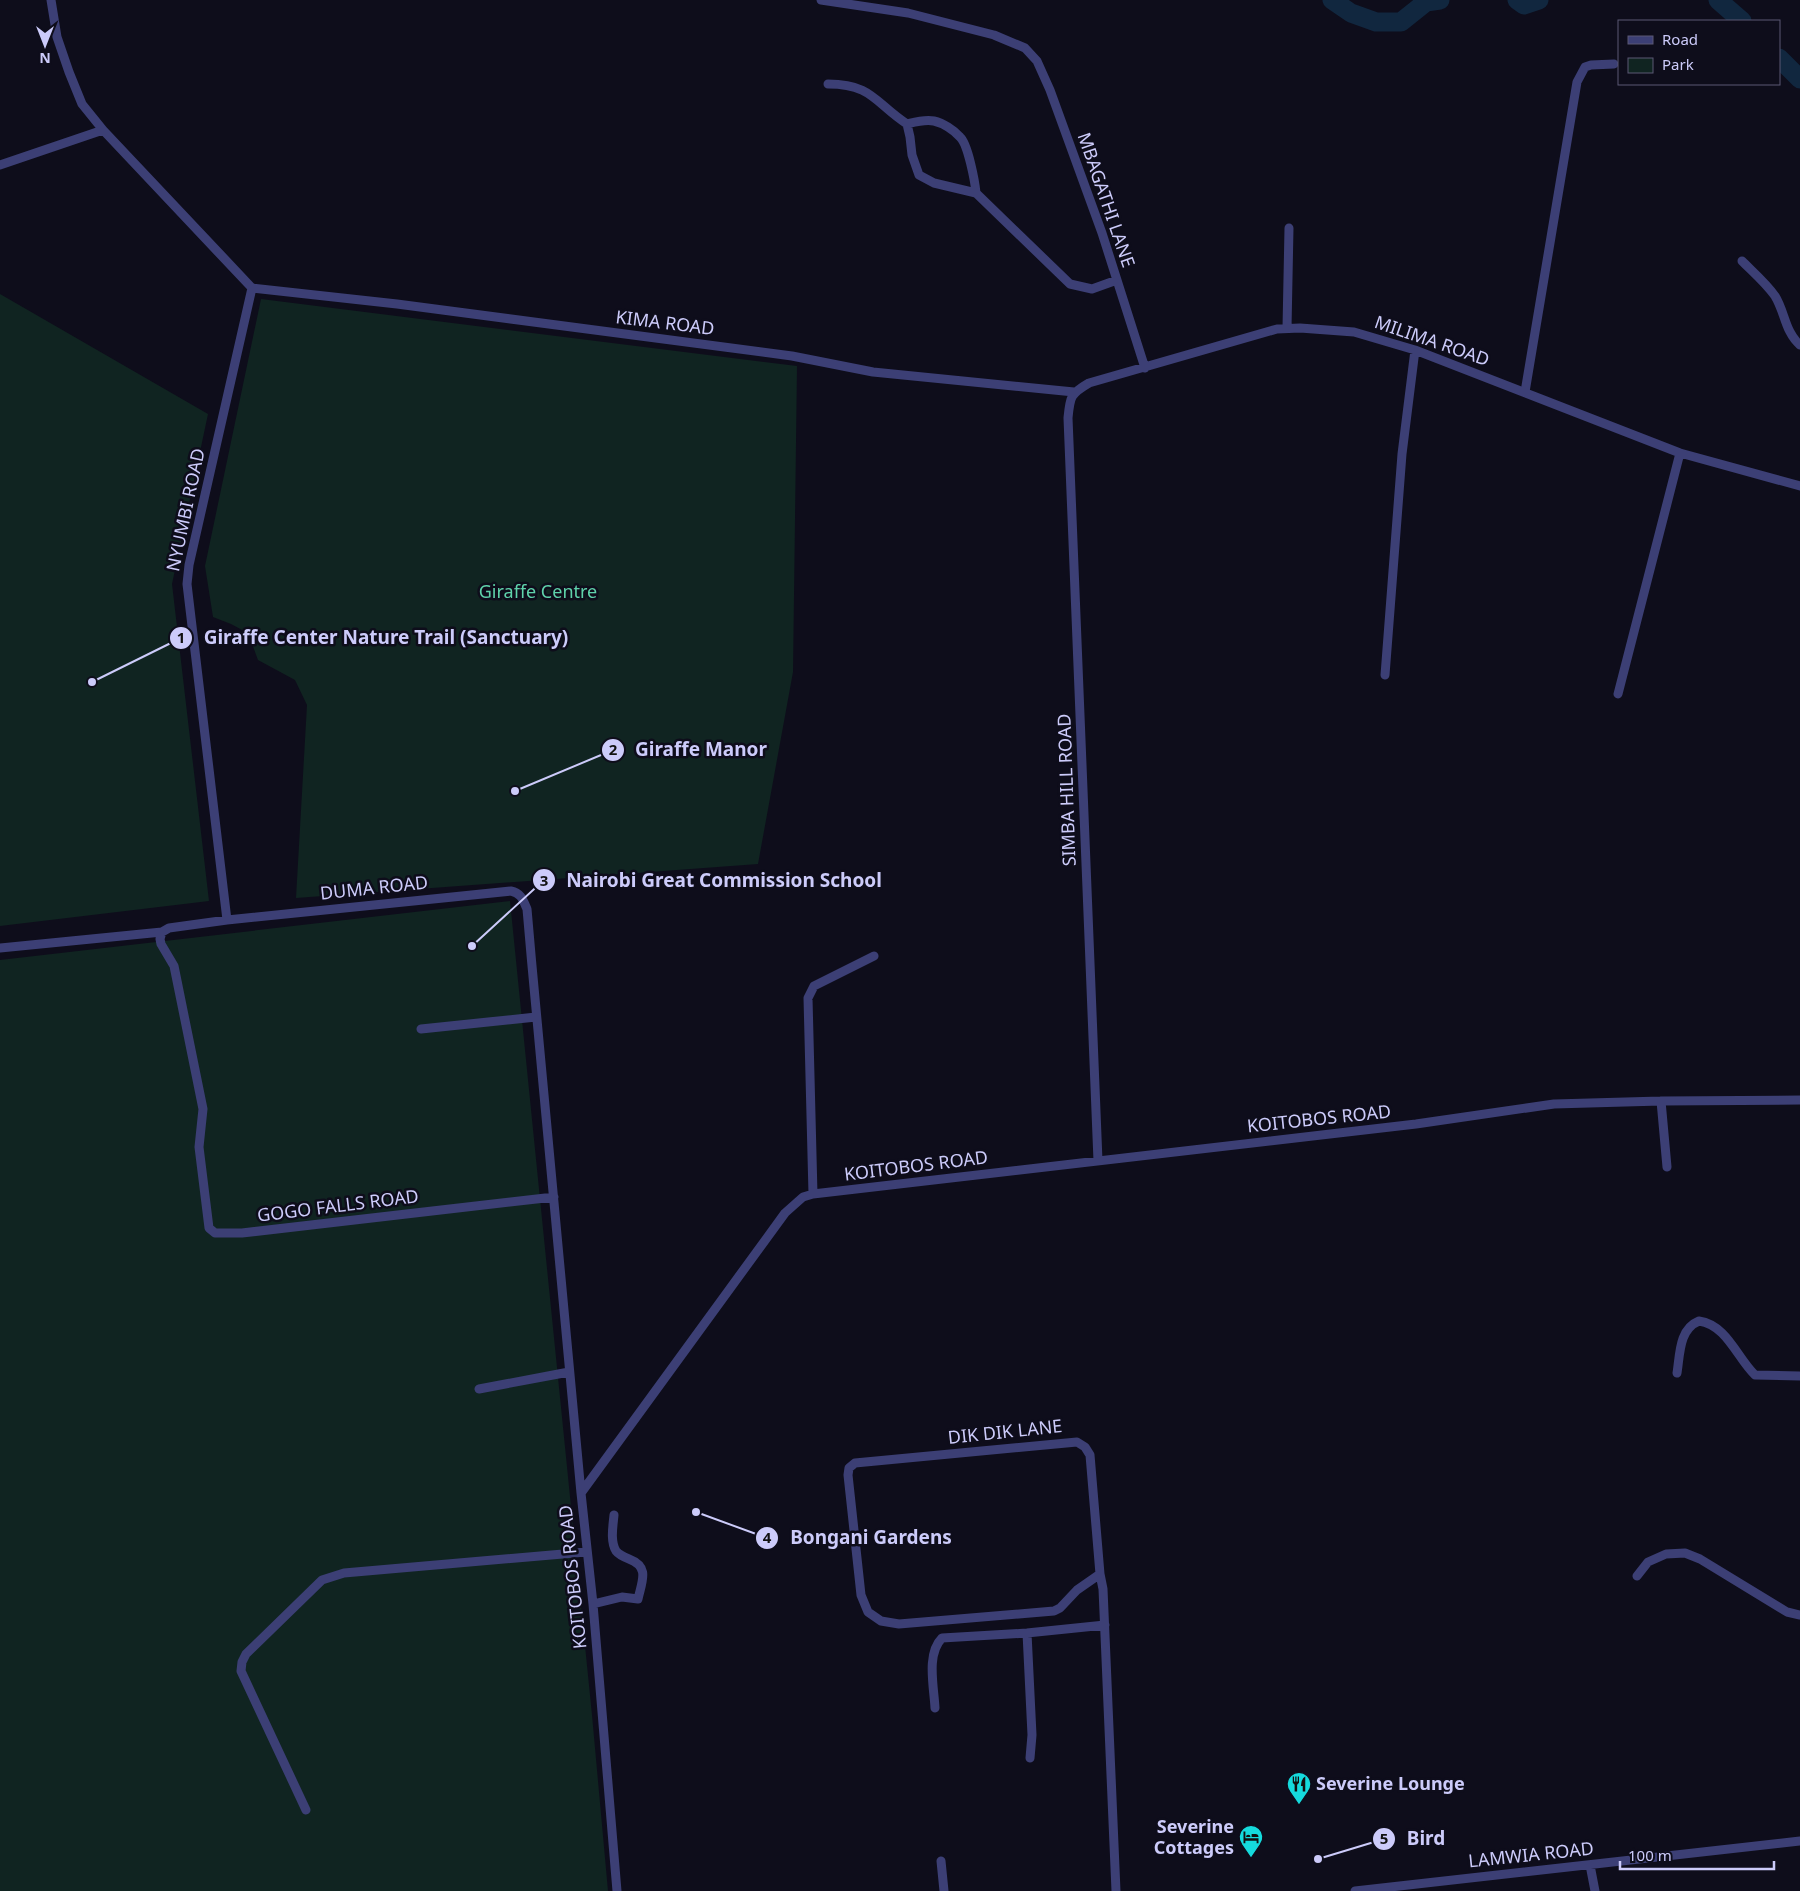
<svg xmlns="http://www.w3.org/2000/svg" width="1800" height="1891" viewBox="0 0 1800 1891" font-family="'Noto Sans',sans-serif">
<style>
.green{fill:#102421}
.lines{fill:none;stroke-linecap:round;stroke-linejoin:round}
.river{stroke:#11273f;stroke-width:19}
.street{stroke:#3c3f75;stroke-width:9}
.labels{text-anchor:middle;stroke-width:5;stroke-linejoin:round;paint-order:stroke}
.street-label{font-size:18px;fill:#cccbfa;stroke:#0e0d1b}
.park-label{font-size:18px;fill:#5fd2ab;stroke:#0e0d1b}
.poi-label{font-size:18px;font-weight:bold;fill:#cccbfa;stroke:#0e0d1b;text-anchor:start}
.leader{fill:none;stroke:#cccbfa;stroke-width:2}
.callout-dot{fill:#cccbfa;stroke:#0e0d1b;stroke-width:2}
.mark-label{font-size:15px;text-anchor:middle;font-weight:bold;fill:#111}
.callout-label{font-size:19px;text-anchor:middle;font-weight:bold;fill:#cccbfa;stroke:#0e0d1b;stroke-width:5;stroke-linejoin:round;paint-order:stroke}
</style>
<rect width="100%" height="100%" fill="#0e0d1b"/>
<!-- green -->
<path class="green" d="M0,294L208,414L172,584L209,901L0,926Z
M261,299L797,366L793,672L758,864L296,898L307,705L295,680L258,660L248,633L231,624L213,617L205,566Z
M510,901L592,1715L608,1891H0V960Z"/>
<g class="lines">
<!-- river -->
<path class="river" d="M1332,0L1351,13L1376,22H1401L1426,2L1440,0
M1517,0L1524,5L1539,0
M1718,0L1742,21
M1779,58L1800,79"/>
<!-- street -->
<path class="street" d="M51,0L57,37L69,72L82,104L103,130L252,288
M821,0L908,13L994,35L1025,48L1037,61L1050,90L1102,233L1145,368
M828,84C872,84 875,103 907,124L910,137L912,155L919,175L934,183L976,193L1070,284L1092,289L1117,280
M907,124C915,122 925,119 934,121C943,123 954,130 960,137C968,144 975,182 976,193
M0,165L103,130
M1742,261C1753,272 1766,283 1775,296C1785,312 1785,332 1800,345
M252,288L397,304L792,356L873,372L1074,392
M1287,328L1289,228
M1525,392L1577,82L1585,67L1591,65L1614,64
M1385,675L1402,454L1415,350
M1618,694L1680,453
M227,920L187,584L189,565L252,288
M0,948L162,932
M421,1029L536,1017
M1661,1101L1667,1167
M1098,1161L1068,418C1070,397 1070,394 1089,383L1277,329L1300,328L1354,332L1415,350L1680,453L1800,486
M813,1194L808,998L814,986L874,956
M554,1197L242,1233H215L209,1228L199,1147L203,1109L174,966L161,944L160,939L162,932L169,928L227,920L511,891C521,893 523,900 527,909C544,1104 562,1299 581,1493
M1677,1373C1680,1354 1679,1329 1699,1321C1727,1325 1737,1358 1755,1375L1800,1376
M479,1389L569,1372
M1100,1574L1077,1590L1060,1608L1054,1611L899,1624L881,1621L868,1612L861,1595L848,1475L849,1468L855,1463L1077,1442L1085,1447L1090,1455L1100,1574L1103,1589L1116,1891
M1637,1576L1648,1562L1666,1554L1685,1553L1700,1559L1787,1612L1800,1615
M593,1604L622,1597L638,1599C642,1581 650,1567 629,1559C624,1557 619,1555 616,1551C610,1541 613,1526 614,1515
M1027,1633L1032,1735L1030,1758
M935,1708C934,1687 926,1654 942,1638L1027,1633L1105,1625
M306,1810L241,1671L242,1662L246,1654L322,1580L344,1573L586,1552
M941,1861L944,1891
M1590,1865L1595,1891
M617,1891L593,1604L581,1493L785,1213L803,1197L813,1194L1416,1124L1554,1104L1661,1101L1800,1100
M1355,1891L1800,1841"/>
</g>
<!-- icons -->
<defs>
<g id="restaurant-pin" transform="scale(1.25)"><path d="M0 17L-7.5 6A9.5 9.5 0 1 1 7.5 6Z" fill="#15dadd" stroke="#0e0d1b"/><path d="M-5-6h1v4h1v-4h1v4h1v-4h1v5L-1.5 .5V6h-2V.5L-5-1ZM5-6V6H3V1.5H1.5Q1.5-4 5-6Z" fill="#111"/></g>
<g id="hotel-pin" transform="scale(1.25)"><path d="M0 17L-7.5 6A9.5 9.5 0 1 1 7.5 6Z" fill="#15dadd" stroke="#0e0d1b"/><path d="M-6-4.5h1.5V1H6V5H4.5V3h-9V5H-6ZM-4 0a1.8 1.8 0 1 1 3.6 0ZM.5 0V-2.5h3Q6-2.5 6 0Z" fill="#111"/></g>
</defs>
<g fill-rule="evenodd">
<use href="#restaurant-pin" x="1299" y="1784"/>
<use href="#hotel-pin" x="1251" y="1837"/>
</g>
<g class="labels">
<!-- street labels -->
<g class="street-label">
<text transform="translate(1106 200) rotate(71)" y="6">MBAGATHI LANE</text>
<text transform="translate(665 323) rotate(7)" y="6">KIMA ROAD</text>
<text transform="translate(1432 341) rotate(19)" y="6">MILIMA ROAD</text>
<text transform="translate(186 510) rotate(-78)" y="6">NYUMBI ROAD</text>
<text transform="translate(1067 790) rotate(-92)" y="6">SIMBA HILL ROAD</text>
<text transform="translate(374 888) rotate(-6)" y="6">DUMA ROAD</text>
<text transform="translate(1319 1119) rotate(-6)" y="6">KOITOBOS ROAD</text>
<text transform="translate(916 1166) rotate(-7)" y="6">KOITOBOS ROAD</text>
<text transform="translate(338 1206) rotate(-7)" y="6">GOGO FALLS ROAD</text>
<text transform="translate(1005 1432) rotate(-6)" y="6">DIK DIK LANE</text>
<text transform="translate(573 1577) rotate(-96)" y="6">KOITOBOS ROAD</text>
<text transform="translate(1531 1855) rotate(-6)" y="6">LAMWIA ROAD</text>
</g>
<!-- park labels -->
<g class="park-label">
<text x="538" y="598">Giraffe Centre</text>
</g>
<!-- poi labels -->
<g class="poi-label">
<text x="1316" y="1790">Severine Lounge</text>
<text x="1234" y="1833" text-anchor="end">Severine<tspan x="1234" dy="21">Cottages</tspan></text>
</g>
</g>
<!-- callouts -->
<path class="leader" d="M92 682L181 638M515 791L613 750M472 946L544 880M696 1512L767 1538M1318 1859L1384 1839"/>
<g class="callout-dot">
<circle cx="92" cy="682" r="5"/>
<circle cx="515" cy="791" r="5"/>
<circle cx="472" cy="946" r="5"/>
<circle cx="696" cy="1512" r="5"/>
<circle cx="1318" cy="1859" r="5"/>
<circle cx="181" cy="638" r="12"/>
<circle cx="613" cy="750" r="12"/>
<circle cx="544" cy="880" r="12"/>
<circle cx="767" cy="1538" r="12"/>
<circle cx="1384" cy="1839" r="12"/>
</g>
<g class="mark-label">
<text x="181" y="643">1</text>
<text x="613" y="755">2</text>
<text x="544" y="886">3</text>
<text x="767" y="1543">4</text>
<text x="1384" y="1844">5</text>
</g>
<g class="callout-label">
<text x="386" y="644">Giraffe Center Nature Trail (Sanctuary)</text>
<text x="701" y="756">Giraffe Manor</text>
<text x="724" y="887">Nairobi Great Commission School</text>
<text x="871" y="1544">Bongani Gardens</text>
<text x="1426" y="1845">Bird</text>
</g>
<!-- legend -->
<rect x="1618" y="20" width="162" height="65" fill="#0e0d1b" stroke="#5a5974"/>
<rect x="1628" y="36" width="25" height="8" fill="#3c3f75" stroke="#5a5974"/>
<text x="1662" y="45" font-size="15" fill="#cccbfa">Road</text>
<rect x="1628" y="58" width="25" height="15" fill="#102421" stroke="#5a5974"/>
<text x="1662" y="70" font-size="15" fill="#cccbfa">Park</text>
<!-- north arrow -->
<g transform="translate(45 45) rotate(180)" stroke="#0e0d1b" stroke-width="4" paint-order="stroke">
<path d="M0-4L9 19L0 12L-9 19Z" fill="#cccbfa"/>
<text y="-8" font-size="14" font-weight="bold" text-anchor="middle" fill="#cccbfa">N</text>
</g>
<!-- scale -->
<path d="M1620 1861v8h154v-8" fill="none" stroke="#cccbfa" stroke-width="2.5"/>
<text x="1628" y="1861" font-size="15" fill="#cccbfa" stroke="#0e0d1b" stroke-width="4" paint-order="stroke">100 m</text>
</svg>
